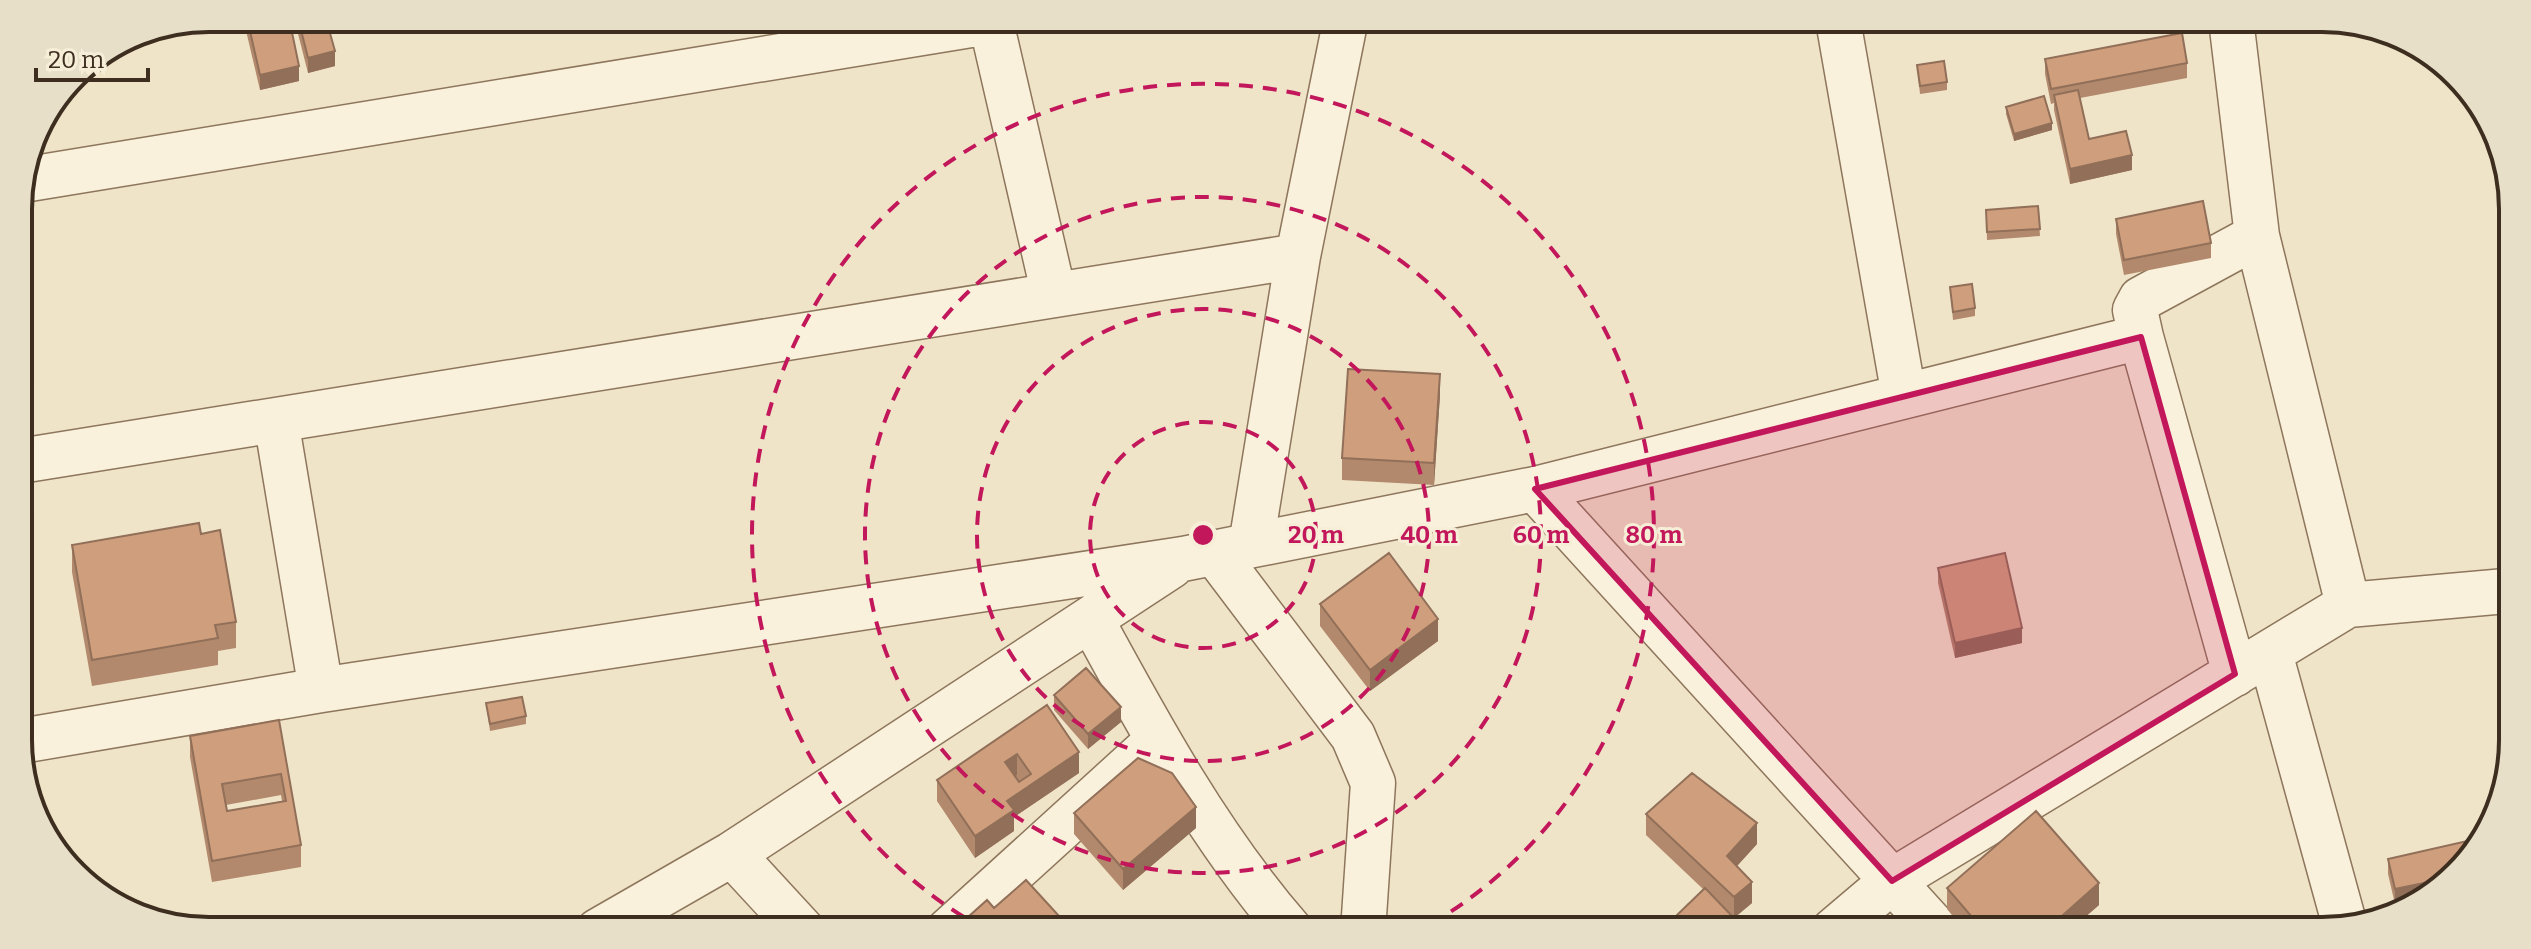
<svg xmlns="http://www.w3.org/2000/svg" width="2531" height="949" viewBox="0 0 2531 949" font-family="Bitter,serif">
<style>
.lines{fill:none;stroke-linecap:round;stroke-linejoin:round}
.minor-casing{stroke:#8d765c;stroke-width:47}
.minor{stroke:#faf1dc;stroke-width:44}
.wall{fill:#b2896c;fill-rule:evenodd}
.shaded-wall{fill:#916f58}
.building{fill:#cf9f7d;stroke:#916f58;stroke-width:2;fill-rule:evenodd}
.marked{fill:#c2185b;fill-opacity:0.2;stroke:#c2185b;stroke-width:6;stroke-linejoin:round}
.ring{fill:none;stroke:#c2185b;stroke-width:4;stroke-dasharray:14 10}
.rim{fill:none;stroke:#3d2e20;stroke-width:4}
.centre{fill:#c2185b;stroke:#f7eed8;stroke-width:4}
.ring-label{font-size:24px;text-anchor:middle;font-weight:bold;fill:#c2185b;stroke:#f7eed8;stroke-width:6;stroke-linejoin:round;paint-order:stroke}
</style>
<rect width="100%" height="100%" fill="#f0e4c8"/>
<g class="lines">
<!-- minor casing -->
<g class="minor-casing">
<path id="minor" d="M991,22L1054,295
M1839,26L1904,396
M2232,28L2257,236L2348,605
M23,180L989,22
M276,420L321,690
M20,461L1298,256
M1535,489L1938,931
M1251,545L1298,256L1345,23
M1214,552L1353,736L1373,783L1363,931
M1091,619C1149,726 1210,838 1291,931
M2270,653L2345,926
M2235,674L2141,337L2135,310L2141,299L2257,236
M21,741L321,690L1183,559L1535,489L2141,337
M732,854L803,931
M598,931L732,854L1171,566
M948,931L1157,741
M1833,931L1892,881L2348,605L2506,591"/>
</g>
<!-- minor -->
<use href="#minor" class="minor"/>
</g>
<!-- wall -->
<path class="wall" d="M243,18H289L299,81L260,90Z
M294,18L326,19L335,66L308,73Z
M1387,24H1522V33L1387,27Z
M2045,59L2187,63V78L2080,98L2089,139L2132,170L2070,184L2054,110V103L2051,104L2045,74Z
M1917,65L1947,82V90L1920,94Z
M2006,107L2052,130L2014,141L2006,114Z
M2038,206L2040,236L1987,240L1986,210Z
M2116,219L2211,243V258L2124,275L2116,234Z
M1950,287L1975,308V316L1953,320Z
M1440,395L1434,485L1342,480V458Z
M201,534L236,622V648L218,651V665L92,686L72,572V545Z
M1938,568L2022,643L1955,658L1938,583Z
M1320,604L1438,641L1370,691L1320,626Z
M1054,695L1121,722L1088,749L1054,710Z
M486,703L526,716V724L490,731Z
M1047,705L1079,773L1014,817V831L975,858L937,801V780Z
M279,720L301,845V867L212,882L190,757V736ZM281,795L282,801L227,811L226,805Z
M1074,813L1196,828L1123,890L1074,834Z
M1646,814L1757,844L1737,866L1752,903L1734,918L1732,916V924L1724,931H1683L1676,924V916L1703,889L1646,835Z
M2388,859L2438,892L2413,900L2395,904L2388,874Z
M1947,888L2099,905L2069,931H1965L1947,909Z"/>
<!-- shaded-wall -->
<path class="shaded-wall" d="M1980,26H2000V29L1980,34Z
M335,51V66L308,73V58Z
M299,66V81L260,90V75Z
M2052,123V130L2014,141V134Z
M2132,155V170L2070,184V169Z
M1440,374V395L1434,485V463Z
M1438,619V641L1370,691V670Z
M2022,628V643L1955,658V643Z
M1121,707V722L1088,749V734Z
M1079,752V773L1014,817V831L975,858V836L1007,801Z
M1017,754V775L1005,783V762Z
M1196,807V828L1123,890V869Z
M1757,823V844L1727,877V856Z
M2448,878L2438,892L2418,899L2395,904V889Z
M1752,882V903L1734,918V897Z
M2099,883V905L2069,931H2045Z
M1732,916V924L1724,931H1717Z"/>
<!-- building -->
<path class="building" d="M247,18H289L299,66L260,75Z
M298,18L326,19L335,51L308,58Z
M2182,33L2187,63L2051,89L2045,59Z
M1944,61L1947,82L1920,86L1917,65Z
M2078,90L2089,139L2126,131L2132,155L2070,169L2054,95Z
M2044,96L2052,123L2014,134L2006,107Z
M2203,201L2211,243L2124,260L2116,219Z
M2038,206L2040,229L1987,232L1986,210Z
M1972,284L1975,308L1953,312L1950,287Z
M1348,369L1440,374L1434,463L1342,458Z
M199,523L201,534L220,530L236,622L215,625L218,638L92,660L72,545Z
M1389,553L1438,619L1370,670L1320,604Z
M2005,553L2022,628L1955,643L1938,568Z
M1086,668L1121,707L1088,734L1054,695Z
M522,697L526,716L490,724L486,703Z
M1047,705L1079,752L1007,801L1014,810L975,836L937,780ZM1017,754L1031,774L1019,782L1005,762Z
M279,720L301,845L212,861L190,736ZM281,774L286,801L227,811L222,784Z
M1138,758L1172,773L1196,807L1123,869L1074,813Z
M1692,773L1757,823L1727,856L1752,882L1734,897L1646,814Z
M2036,811L2099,883L2045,931H1984L1947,888Z
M2476,839L2448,878L2395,889L2388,859Z
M1026,880L1069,927L1073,923L1080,931H960L957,927L987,900L994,908Z
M1705,888L1732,916L1717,931H1691L1676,916Z
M2428,895L2396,907V906Z
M1151,918L1164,931H1137Z"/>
<!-- marked area -->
<path class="marked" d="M2141,337L2235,674L1892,881L1535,489Z"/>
<!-- distance rings -->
<g class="ring">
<circle cx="1203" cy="535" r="113"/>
<circle cx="1203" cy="535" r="226"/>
<circle cx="1203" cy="535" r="338"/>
<path d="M984 929A451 451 0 1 1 1422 929"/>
</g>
<!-- crop -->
<path d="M0 0H2531V949H0ZM209 32H2322A177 177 0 0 1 2499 209V740A177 177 0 0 1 2322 917H209A177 177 0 0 1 32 740V209A177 177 0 0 1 209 32Z" fill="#e8dfc9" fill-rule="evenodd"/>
<path class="rim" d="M209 32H2322A177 177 0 0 1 2499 209V740A177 177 0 0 1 2322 917H209A177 177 0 0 1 32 740V209A177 177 0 0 1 209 32Z"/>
<circle cx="1203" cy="535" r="12" class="centre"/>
<g class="ring-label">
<text x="1316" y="543">20 m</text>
<text x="1429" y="543">40 m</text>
<text x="1541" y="543">60 m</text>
<text x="1654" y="543">80 m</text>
</g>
<!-- scale -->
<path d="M36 68v12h112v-12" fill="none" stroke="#3d2e20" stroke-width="4"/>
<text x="48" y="68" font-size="24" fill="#3d2e20" stroke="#f7eed8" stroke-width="6" paint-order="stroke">20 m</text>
</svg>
